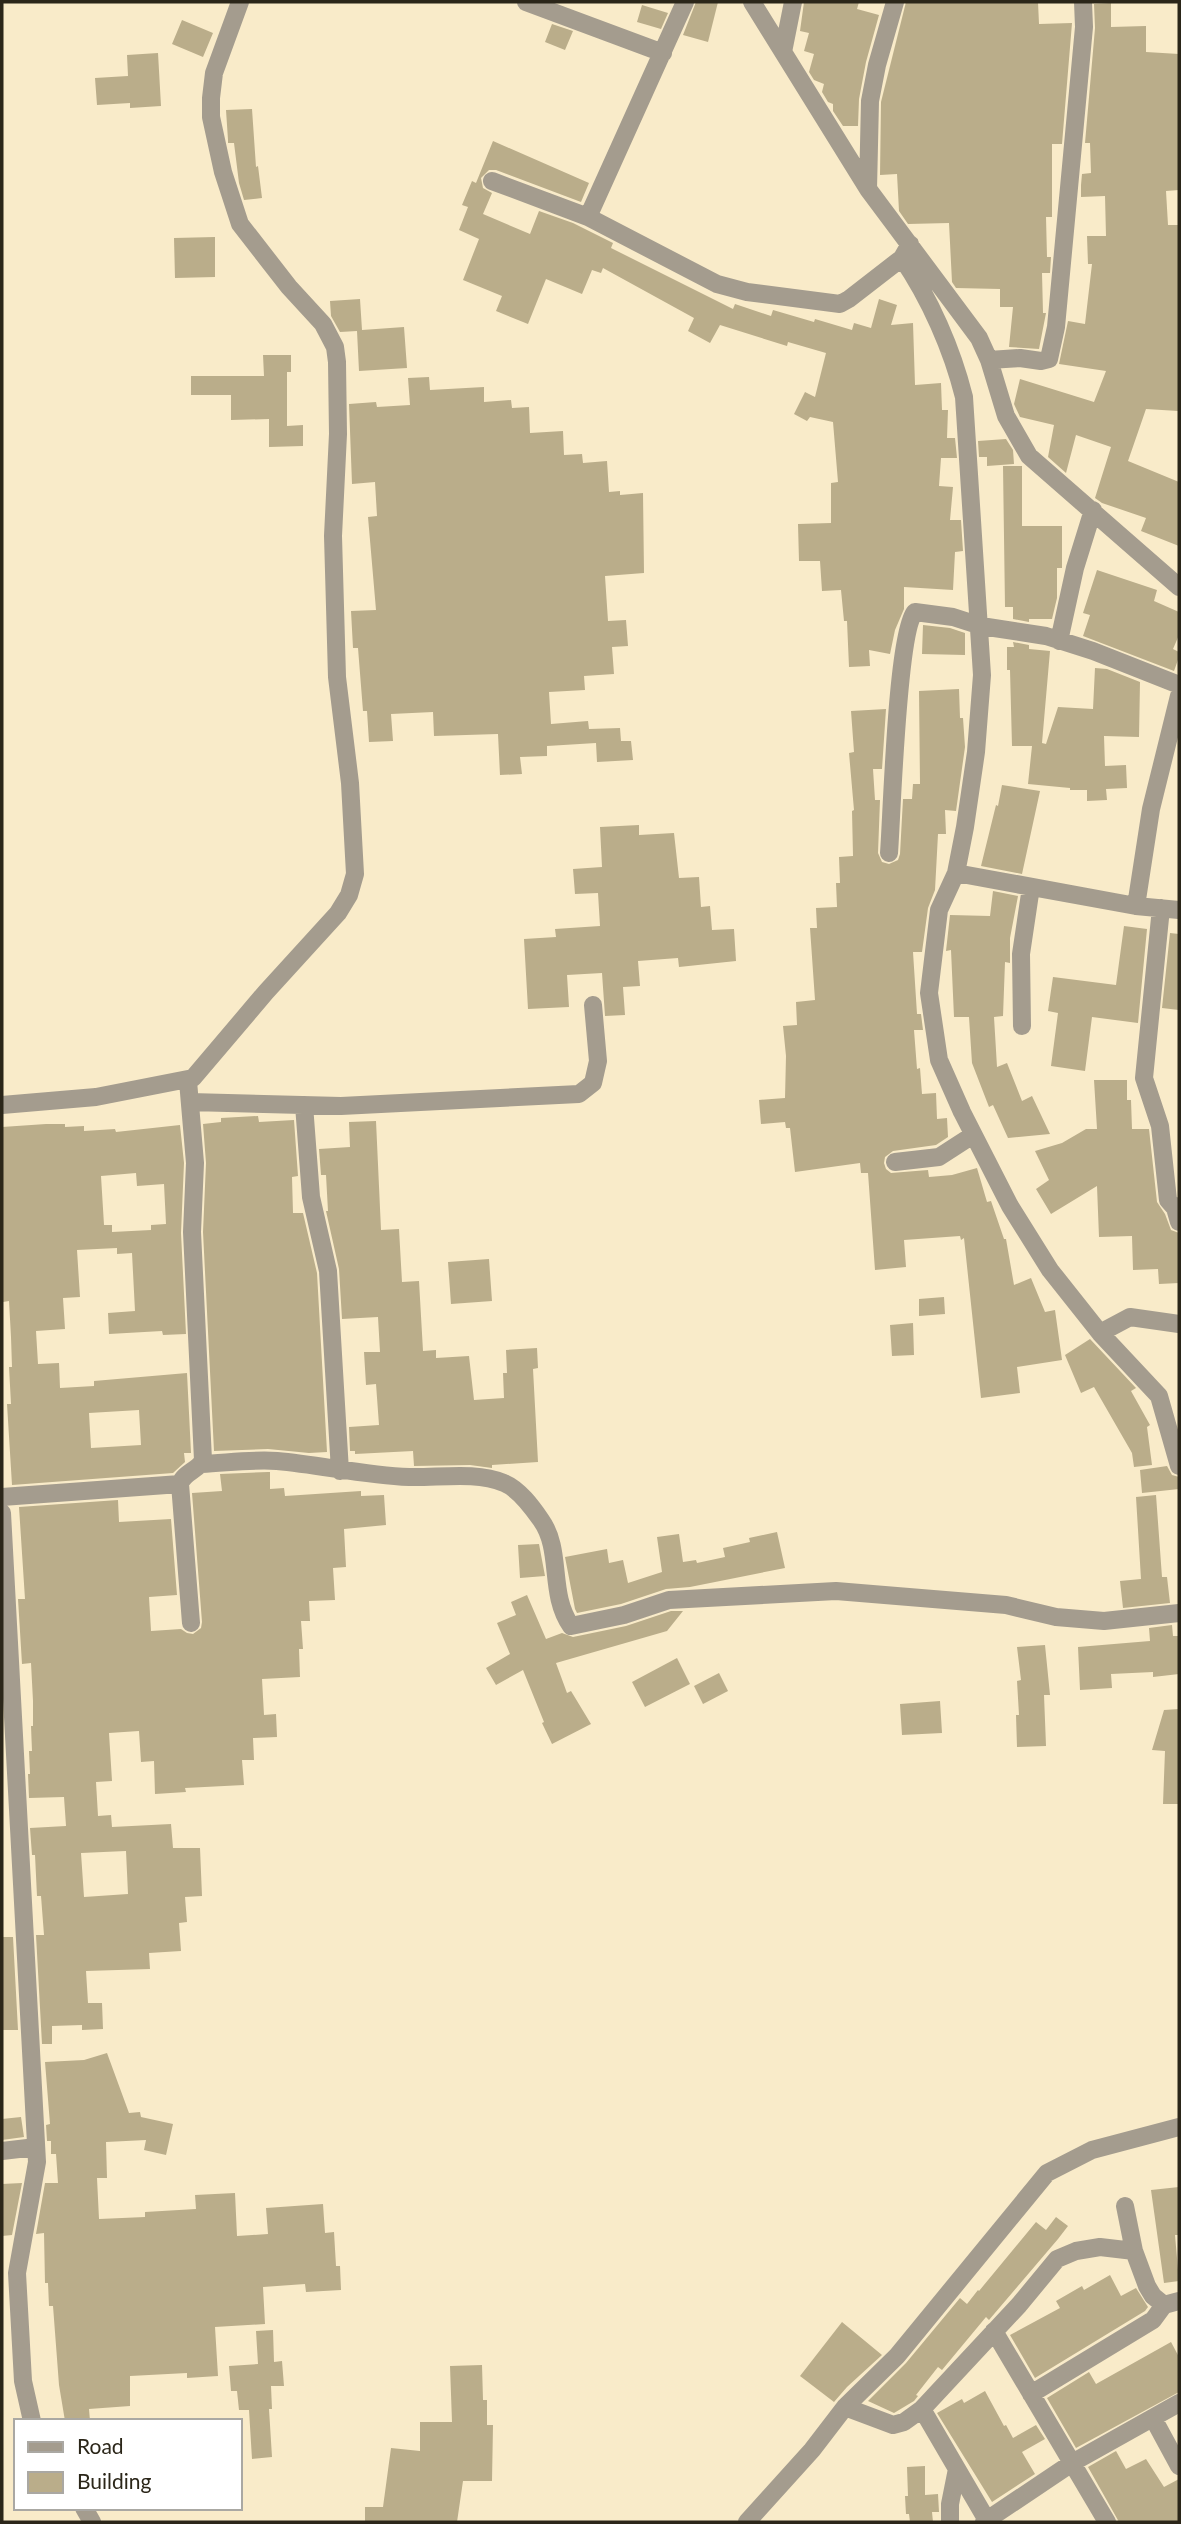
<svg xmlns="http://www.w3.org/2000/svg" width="1181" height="2524" viewBox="0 0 1181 2524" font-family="Lato,sans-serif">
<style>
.building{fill:#baad8a;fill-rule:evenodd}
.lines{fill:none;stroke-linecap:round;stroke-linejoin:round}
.street{stroke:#a49c8e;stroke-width:18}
</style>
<rect width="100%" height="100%" fill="#f9ebc9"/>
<!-- building -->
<path class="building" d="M696,2H718L708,42L683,35Z
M804,2H859L857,9L879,15L866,62L859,99L858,126H843L833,111V104L828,102L822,92L824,84L814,80L809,72L814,54L804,51L809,33L800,31Z
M906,2H1038L1039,24L1072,23L1062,144H1052V217H1046L1047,257H1051L1050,273H1042L1043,313H1046L1039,349L1009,347L1013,307H1000V289L956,288L952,282L949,223L908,224L899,211L897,174L880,175L881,102Z
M1111,3V27L1146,26V52L1179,54V190L1166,191L1168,225H1179L1178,411L1146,409L1128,461L1179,482V546L1141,531L1146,518L1102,503L1095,498L1111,447L1076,435L1066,473L1048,457L1054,425L1020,417L1014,404L1020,379L1094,402L1106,371L1059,364L1068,321L1085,324L1092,264H1088L1087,236H1106L1105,196L1081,197V185L1082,174L1091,173L1090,143H1085L1095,28L1094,4Z
M642,5L668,13L661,29L637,22Z
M182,20L213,33L203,57L172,44Z
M552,24L573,31L565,50L545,42Z
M158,53L161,106L130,108V103L97,105L95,78L128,76L127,55Z
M252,109L256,167L258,166L262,198L244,200L239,183L234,143H228V140L226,110Z
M493,141L589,183L581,202L496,170H489L481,178L483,188L492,193L483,214L530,234L539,211L573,223L613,243L611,248L733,309L735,304L771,316L773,310L814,322L815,319L852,330L854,323L871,328L879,299L897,305L891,325L913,323L915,385L941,383L942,410H948L947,438H955L957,458H941L939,486L953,487L950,520H961L963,551L955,552L953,590L904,587V609L895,630L890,654L869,650L870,666L849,667L847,621H844L841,590L822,591L820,561H799L798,524L831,523V483L838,482L833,422L810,417L807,421L794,414L805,392L815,397L826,353L788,342L787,346L720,325L710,343L688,331L694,318L603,268L601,273L592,270L582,294L546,279L528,324L496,311L502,296L463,280L479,239L459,230L468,207L462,205L472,181L476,183Z
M215,237V277L175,278L174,238Z
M360,299L362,330L404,327L407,368L359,371L357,331L340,332L331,316L330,301Z
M263,355H291V372H287V426L303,425V446L269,447V419L231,420V395H191V376H264Z
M429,377L430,390L484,387V402L511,400L512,408L529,407L530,433L563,431L564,455L582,454L583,463L607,461L609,492L620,491V495L643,493L644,573L605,576L608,621L626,620L628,646L612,647L614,674L584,676L585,690L549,692L551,724L588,721L589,729L620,728L621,741H631L633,760L597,762L596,743L547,746V756L520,757L522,774L500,775L498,734L434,736L433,712L391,714L393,741L369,742L367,711H363L358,648H353L351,611L376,610L368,517L377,516L375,482L352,484L349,404L376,402L377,407L410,405L408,378Z
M1006,439L1013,450L1014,464L987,466V457H979L978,441Z
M1003,466H1022V526H1062V568H1057V598L1052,619H1029V622L1013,619V607H1005Z
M1097,570L1157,590L1154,601L1179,612V635L1173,649L1179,652V657L1174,671L1083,636L1090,615L1083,613Z
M923,625L950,628L965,633V655L922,654Z
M1013,642L1029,645V649L1050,651L1042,743L1046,744L1058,707L1093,709L1095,668L1107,669L1140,682L1139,737L1104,736L1105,766L1126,765L1127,788L1106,789L1107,800L1087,801V790H1070V788L1028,784L1032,746H1012L1010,670H1007V647H1014Z
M959,689L960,718H963L965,747L956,811L945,810L946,834H938L935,890L928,908L922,952H913L917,1014H921L923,1030H914L917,1069L920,1068L922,1094L936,1093L937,1119L947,1118L948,1137L936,1145L893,1151L885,1157L884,1163L886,1169L891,1173L928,1170L929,1177L952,1175L977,1168L987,1202L991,1201L1004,1239H1006L1014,1285L1031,1278L1045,1312L1055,1310L1062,1360L1017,1367L1020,1393L981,1398L964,1238L961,1240L960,1236L904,1240L906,1267L875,1270L868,1173H861L860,1163L795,1172L790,1128H786L785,1122L761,1124L759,1100L785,1098L786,1056L783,1026L797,1025L796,1002L815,1000L810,928H817L816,908L837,907L836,883H840L839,857L853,856L852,811L854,810L849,753L854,752L851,711L886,709L882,769H873L875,800H880L878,853L882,862L889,864L898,860L900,854L903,799H912L913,784H920L919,691Z
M1002,785L1040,791L1022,874L981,866L996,805L998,806Z
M639,825V835L674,833L679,878L699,877L701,907L710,906L712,930L734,929L736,961L679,967L678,958L638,961L640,986L623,987L625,1015L605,1016L602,973L567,975L569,1007L528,1009L524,939L556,937L555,929L600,926L598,893L575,894L573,869L602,867L600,827Z
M993,891L1018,896L1010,938V963L1005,962L1003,1016L994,1017L997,1067L1007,1063L1022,1101L1032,1096L1050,1134L1008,1138L993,1105L989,1107L972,1063L969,1017H954L951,950L946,951L950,915L990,916Z
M1124,926L1147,929L1138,1023L1092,1017L1085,1071L1051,1066L1058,1013L1048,1011L1053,977L1116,985Z
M1170,933L1179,934V1010L1162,1008Z
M1094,1080H1127V1100H1131L1132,1129H1149L1157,1202L1165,1214L1171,1230L1179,1233V1283L1159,1284L1158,1269L1133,1270L1132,1236L1099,1237L1097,1186L1051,1214L1036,1189L1049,1180L1035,1151L1062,1143L1086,1129H1097Z
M258,1116L259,1122L294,1120L298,1176L292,1177L293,1213H303L317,1273L327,1452L309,1453L268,1449L214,1451L203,1232L206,1163L203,1124L221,1122V1118Z
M376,1121L381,1230L399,1229L402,1282L419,1281L423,1351L436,1350V1358L469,1356L474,1400L504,1398L503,1373H507L506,1350L537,1348L538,1368L533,1369L538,1462L492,1465V1468L470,1465L414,1466L413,1451L355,1454V1451H350L349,1427L379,1425L376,1384L366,1385L364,1352H380L378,1317L342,1319L339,1269L326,1211H328L326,1175H321L319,1149L350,1147L349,1122Z
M46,1124H65V1127L84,1126V1131L115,1129L116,1132L180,1125L184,1163L181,1233L186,1334L163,1335L162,1331L109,1334L108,1313L135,1311L132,1253L117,1254V1248L77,1250L80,1297L63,1298L65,1329L36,1331L38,1364L59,1363L60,1388L94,1386V1381L187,1373L191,1453H184L185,1462L173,1473L12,1485L7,1404H11L9,1367H12L11,1337L9,1301L3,1302L2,1289V1127ZM136,1173L137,1186L164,1184L166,1224L151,1225V1230L112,1232V1225H104L101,1176ZM139,1410L141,1445L91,1448L89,1413Z
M489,1259L492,1301L451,1304L448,1262Z
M944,1297L945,1314L919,1316V1299Z
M913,1323L914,1355L892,1356L890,1325Z
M1090,1339L1136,1388L1131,1391L1150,1425L1147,1427L1152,1465L1134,1467L1132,1453L1094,1387L1081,1393L1065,1355Z
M1167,1466L1172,1475L1179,1477V1489L1142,1493L1140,1470Z
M268,1472H270V1489L284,1488L285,1496L361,1491V1496L384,1495L386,1525L344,1529L346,1567L333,1568L335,1600L309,1601L310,1621H301L303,1649H299L300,1677L262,1679L264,1715L276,1714L277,1737L253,1738L254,1760H242L244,1785L185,1788L186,1792L155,1794L154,1761L141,1762L139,1731L109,1733L112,1781L96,1782L98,1816L111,1815L112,1827L171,1824L173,1848H200L202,1896L185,1897L187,1922L179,1923L181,1951L149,1953L150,1969L86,1971L88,2003H102L103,2029L82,2030V2025L52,2026V2044H42L36,1935H44L41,1896H37L35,1855H32L30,1828L66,1826L64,1797L29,1798L28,1774H30L29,1751H32L31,1726H33V1701L31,1663L22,1664L18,1599H25L19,1507L118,1500L119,1522L171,1519L177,1595L149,1597L151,1631L181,1629L187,1633L193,1634L201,1628L202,1622L192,1493L222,1491L220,1474ZM126,1851L128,1894L84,1897L81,1853Z
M1156,1495L1162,1577H1167L1170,1603L1123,1608L1120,1581L1141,1579L1136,1497Z
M777,1532L785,1568L690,1587L666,1589L621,1604L577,1613L575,1609L565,1557L607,1549L609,1563L623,1560L628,1583L662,1572L657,1537L679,1534L683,1562L696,1560L697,1563L725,1557L723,1548L750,1542L749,1538Z
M539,1544L545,1576L520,1578L518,1545Z
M527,1595L546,1639L562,1633L573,1637L626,1626L671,1611H683L667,1631L556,1663L567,1693L571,1691L591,1724L552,1744L542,1723L544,1722L523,1670L496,1685L486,1668L510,1654L497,1623L516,1615L511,1602Z
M1172,1625L1173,1636H1179V1674L1153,1677V1672L1111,1674L1112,1688L1080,1690L1078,1647L1150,1641L1149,1628Z
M1045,1645L1050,1695H1044L1046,1746L1017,1747L1016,1715H1019L1017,1681L1021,1680L1017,1647Z
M677,1658L690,1684L645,1707L632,1682Z
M719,1673L728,1691L703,1704L694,1686Z
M940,1701L942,1733L902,1735L900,1704Z
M1179,1709V1804H1163L1165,1751L1152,1750L1164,1710Z
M2,1937H13L18,2030H2Z
M107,2053L129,2113L140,2112L141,2117L173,2124L166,2155L144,2150L146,2140L106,2142L107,2178H97L99,2219L145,2217V2212L196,2209L195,2195L235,2193L237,2236L268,2234L266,2208L323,2204L325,2233L334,2232L336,2266H340L341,2290L306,2292L305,2284L263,2287L265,2324L215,2327L218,2376L187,2378V2373L130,2376V2406L89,2409L90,2421H65L59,2385L53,2306H49L48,2283H45L44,2233L36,2234L45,2183H58L56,2154H51V2141H47L46,2125L50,2124L45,2062L84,2060Z
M21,2117L24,2137L2,2140V2119Z
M22,2183L12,2235L2,2236V2184Z
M1179,2187V2235H1175L1179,2281L1164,2283L1151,2190Z
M1056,2217L1068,2226L1058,2239L989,2320L986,2317L942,2370L938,2367L916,2395L918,2396L914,2401L894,2413L868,2401L906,2363L960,2298L967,2304L978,2290L979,2291L1036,2222L1046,2230Z
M1110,2275L1121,2296L1136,2288L1148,2307L1145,2311L1035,2378L1010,2335L1060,2308L1056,2301L1082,2286L1084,2290Z
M842,2322L882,2355L847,2387L834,2402L800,2376Z
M273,2330L274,2362L282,2361L284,2386H271L272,2409H269L272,2457L252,2459L249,2410H239L237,2391H231L229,2366L258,2364L256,2331Z
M1171,2342L1179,2357V2392L1076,2448L1047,2398L1089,2372L1096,2384Z
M482,2365L483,2400H487V2425H493L492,2481H463L457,2522H365V2507H383L391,2448L420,2451V2422H452L450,2366Z
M985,2391L1004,2426L1006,2425L1013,2438L1036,2425L1045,2439L1022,2452L1035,2474L992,2502L937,2413L962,2399L964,2403Z
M1116,2451L1126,2469L1146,2459L1164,2487L1179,2479V2522H1119L1088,2467Z
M925,2466V2495L938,2494L939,2512H932L933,2522H910L909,2514H906L905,2496H908L907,2467Z"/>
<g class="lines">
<!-- street -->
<path class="street" d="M526,2L663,53
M752,2L868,189L979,338L989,360L1006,416L1029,456L1179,587
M783,52L793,2
M492,181L588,217L717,284L747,292L840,304L849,299L902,258
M868,189L870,101L877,65L895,2
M588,217L685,2
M910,244L902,258C930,299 952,349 964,397L982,675L976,752L965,827L956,873L939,910L929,993L939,1060L962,1112L1010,1206L1050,1270L1100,1333L1159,1396L1179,1466
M989,360L1020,358L1041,361L1049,359L1056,327L1084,27L1083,2
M1059,641L1075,568L1093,510
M889,853C892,814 897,632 915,612L953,617L981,626L1046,636L1093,651L1179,685
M956,873L1136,906L1179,910
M1136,906L1151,809L1179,696
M1161,908L1144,1078L1160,1126L1168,1200L1175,1208L1179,1222
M1022,1026L1021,954L1031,887
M188,1081L195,1163L192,1232L203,1460C199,1470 184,1472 180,1484L191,1623
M190,1102L341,1106L579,1094L593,1083L598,1061L593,1005
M2,1105L96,1097L193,1078L266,992L338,913L349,895L355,874L350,783L337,677L333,536L338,434L337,362L335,347L323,324L289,287L240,224L223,172L211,117V98L214,73L240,2
M304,1105L311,1197L328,1271L340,1471
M895,1162L939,1157L973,1135
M1100,1333L1130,1317L1179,1324
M202,1464C226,1463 253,1459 277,1461C321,1465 364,1475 409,1477C438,1478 476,1471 504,1483C519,1489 532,1507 541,1520C563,1551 548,1593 571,1626L624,1615L669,1600L836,1591L1006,1605L1056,1617L1104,1621L1179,1613
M2,1497L180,1484
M2,1513L37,2162L17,2273L23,2381L32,2421
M2,2151L36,2147
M1125,2206L1134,2251
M994,2331L1107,2522
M1031,2394L1153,2320L1164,2305
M845,2407L893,2425L904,2422L922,2409L988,2522
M922,2409L1019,2305L1057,2259L1076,2251L1100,2247L1134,2251L1147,2286L1153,2296L1164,2305L1179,2301
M1153,2418L1179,2466
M84,2508L92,2522
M747,2522L812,2450L845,2407L897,2356L1047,2173L1092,2150L1179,2127
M950,2522V2504L957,2469
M984,2522L1072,2463L1179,2403"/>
</g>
<!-- border -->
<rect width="1181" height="2524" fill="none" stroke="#2b2619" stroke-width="7"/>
<!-- legend -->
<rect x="14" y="2419" width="228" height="91" fill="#ffffff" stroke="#aaa8a3" stroke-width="2"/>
<rect x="28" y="2442" width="35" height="10" fill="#a49c8e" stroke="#aaa8a3" stroke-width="2"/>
<text x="77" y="2454" font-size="21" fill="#2b2619">Road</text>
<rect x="28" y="2472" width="35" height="21" fill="#baad8a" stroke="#aaa8a3" stroke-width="2"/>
<text x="77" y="2489" font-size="21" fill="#2b2619">Building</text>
</svg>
